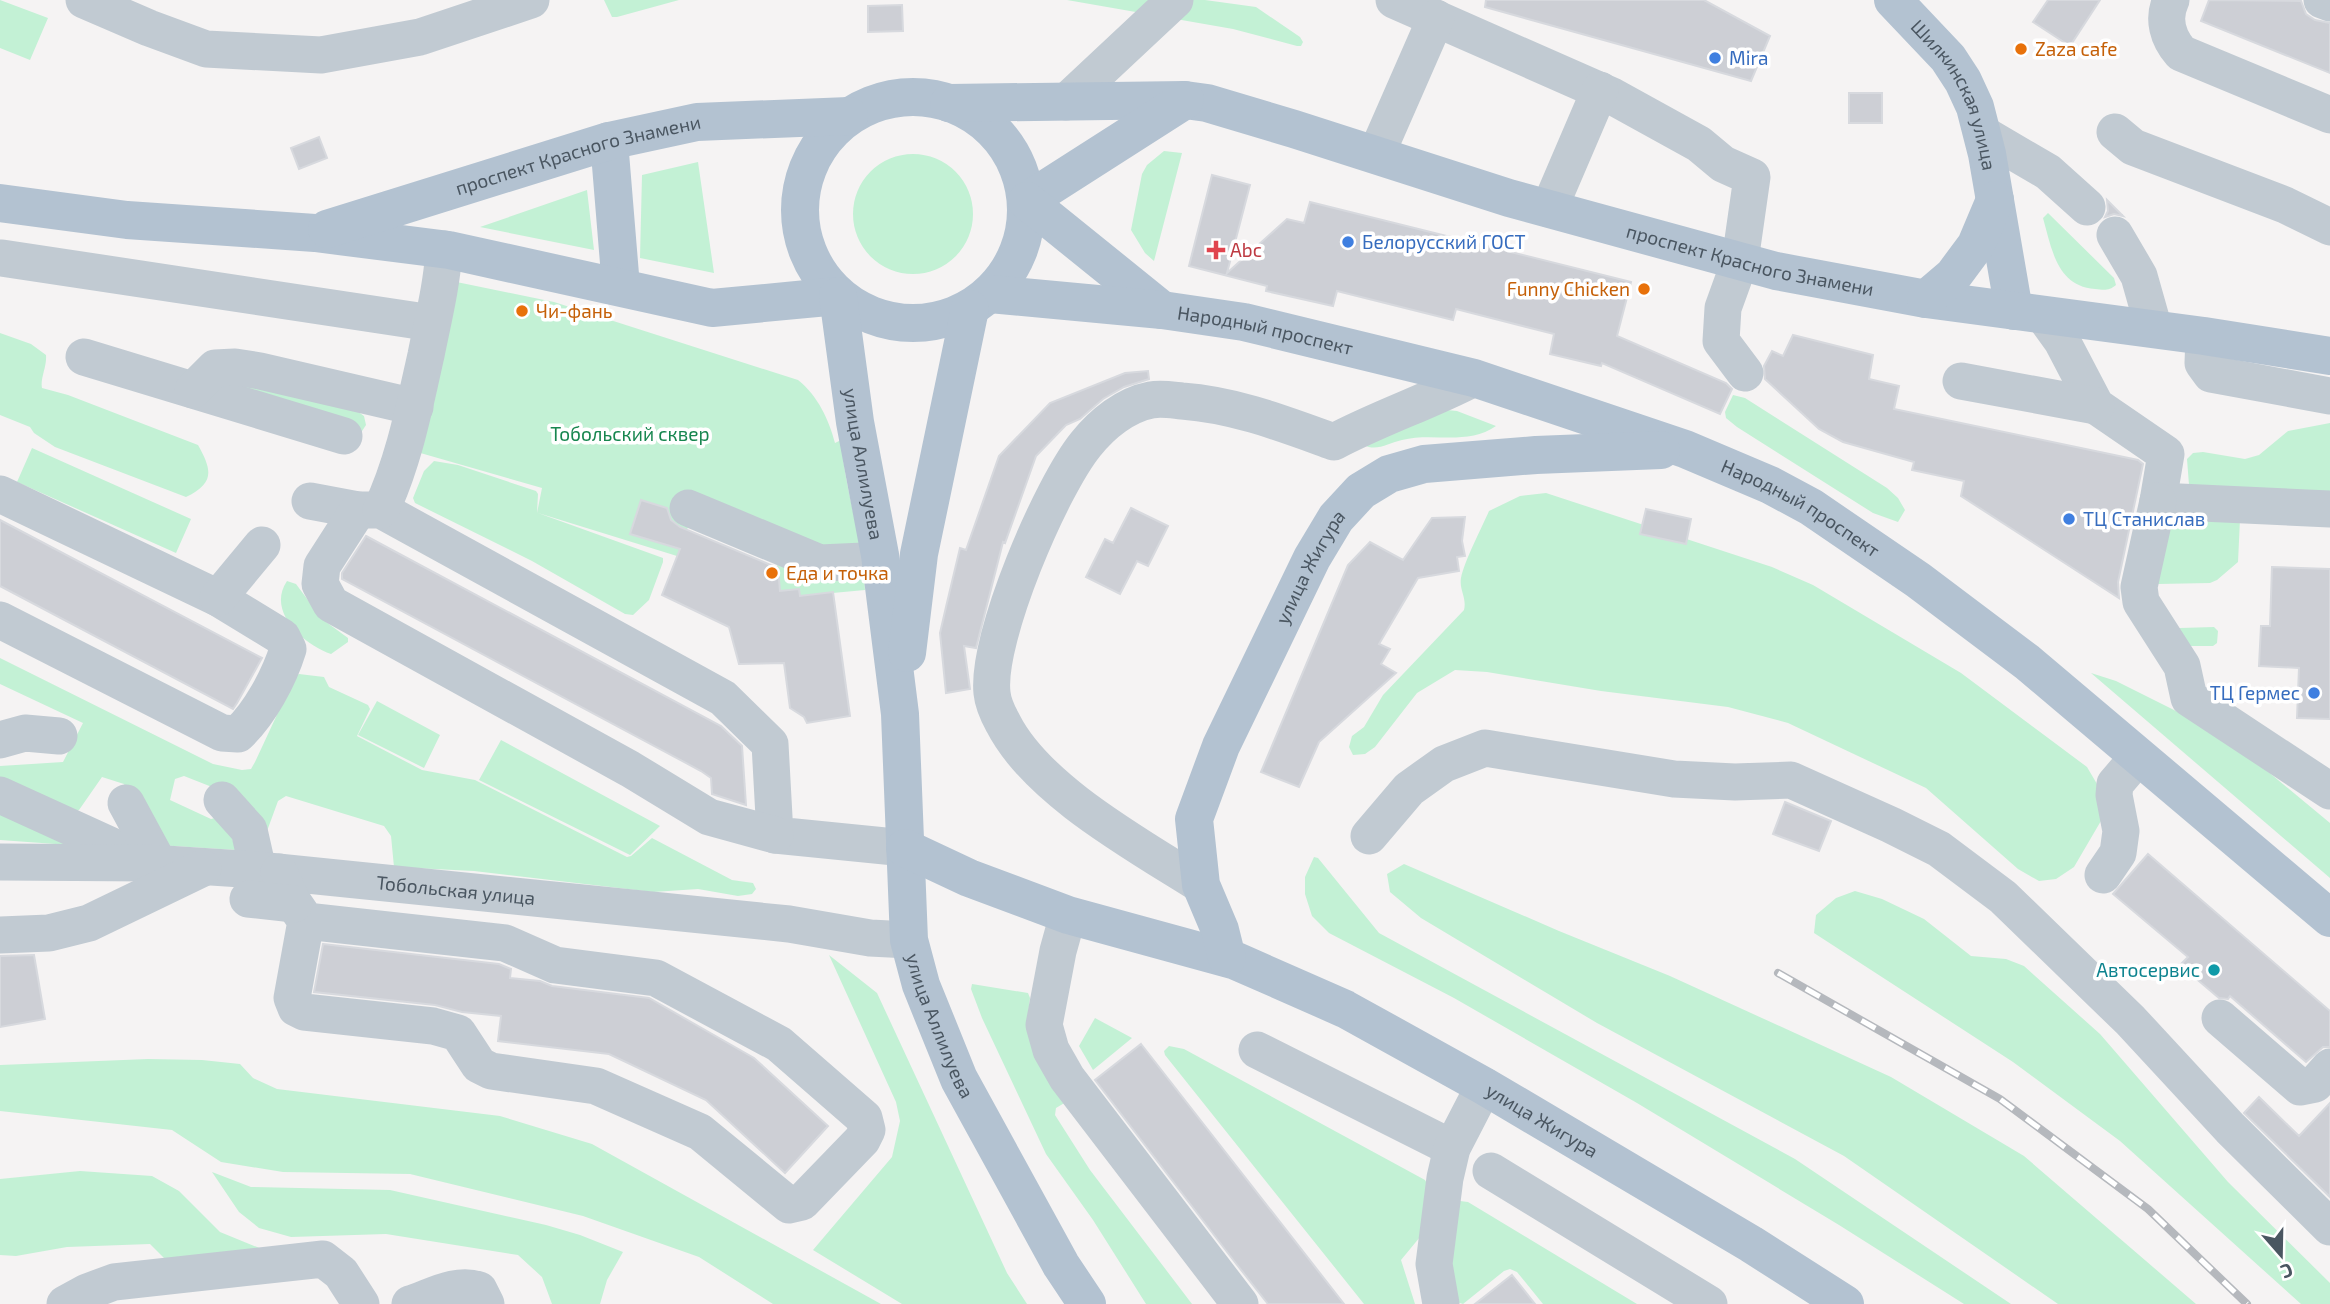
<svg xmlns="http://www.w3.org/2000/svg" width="2330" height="1304" viewBox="0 0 2330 1304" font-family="'Exo 2',sans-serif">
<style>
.green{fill:#c3f1d5}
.building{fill:#cdcfd5;stroke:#d7d9de;stroke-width:2}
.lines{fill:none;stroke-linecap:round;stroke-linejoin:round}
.minor{stroke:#c1cad2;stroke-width:37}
.major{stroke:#b3c2d1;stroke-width:38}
.rail-casing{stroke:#b5b8bd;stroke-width:8}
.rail{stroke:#fff;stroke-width:5;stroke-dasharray:16;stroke-linecap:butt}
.food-dot{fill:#e8710a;stroke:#fff;stroke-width:2.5}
.shop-dot{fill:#3f7fe0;stroke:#fff;stroke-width:2.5}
.health-dot{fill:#e0444e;stroke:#fff;stroke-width:2.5}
.culture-dot{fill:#0f9aa8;stroke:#fff;stroke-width:2.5}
.labels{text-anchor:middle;stroke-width:7;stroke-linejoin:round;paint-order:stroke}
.food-label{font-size:19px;fill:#c56008;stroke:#fff;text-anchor:start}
.shop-label{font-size:19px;fill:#366cbe;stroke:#fff;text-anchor:start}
.street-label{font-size:19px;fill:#4a5661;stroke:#fff}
.health-label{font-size:19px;fill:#be3a42;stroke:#fff;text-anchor:start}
.park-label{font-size:19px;fill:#17864f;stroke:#fff}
.culture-label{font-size:19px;fill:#0d838f;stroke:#fff;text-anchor:end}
</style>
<rect width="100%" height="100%" fill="#f5f3f3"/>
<!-- green -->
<path class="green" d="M0,0L48,18L30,60L0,48Z
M604,0H679L617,17H612Z
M1067,0H1205L1256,7L1300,37L1303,42L1301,46H1297L1233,29Z
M1164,151L1182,153L1154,261L1145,253L1131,230L1142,174L1147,165Z
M853 214a60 60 0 1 1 120 0a60 60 0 1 1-120 0Z
M698,162L714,273L640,258L642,175Z
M587,190L594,250L480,227Z
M2048,213L2114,278L2116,285C2109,291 2104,290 2095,289C2057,286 2052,250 2043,218Z
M442,279L554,302L798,380C818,396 829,420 835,443L841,440C845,491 863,539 865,590L800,596L798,589L780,591L777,563L688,527L677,556L538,513L663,558V562L649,600L633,615L625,614L532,561L415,503L413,498L424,471L434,461L458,465L536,491L538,494L537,513L542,488L403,448Z
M0,333L31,344L46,355C47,367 40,378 42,388L68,395L198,445C212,470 215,483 186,497L55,447L34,433L30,427L0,415Z
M224,377L350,406L364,416L366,425L360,434L240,398Z
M1733,395L1745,398L1887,488L1898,498L1905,510L1898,522L1873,513L1737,427L1726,418L1725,412Z
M1447,410L1457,411L1496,426C1468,446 1432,432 1402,440C1389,443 1376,452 1364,445Z
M2330,423V495L2189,485L2187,459L2193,453L2203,452L2245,459L2259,455L2288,431Z
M32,448L191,519L176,553L17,482Z
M1546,493L1772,567L1813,585L1961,673L2087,767L2097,784L2105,814L2074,867L2056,879L2039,881L2018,869L1926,788L1788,723L1728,707L1601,691L1487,672L1455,670L1417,693L1375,747L1365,754L1353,755L1349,747L1352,736L1364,727L1383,695L1464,610C1467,598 1459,590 1461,578C1464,562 1482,527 1489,511L1520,496Z
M2162,510L2240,519L2238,562L2217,580L2210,583L2158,584Z
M287,581L296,584L322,619L348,638V642L331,654C304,645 266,612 287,581Z
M2214,627L2218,631L2217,643L2213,646H2180L2175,631L2180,628Z
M0,658L213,764L242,770L251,769L255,762L295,676L299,674L324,677L329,687L368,705L370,709L357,736L422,770L475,780L627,857L631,856L652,838L732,880L753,883L756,889L752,894L738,896L698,889L653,892L474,871L394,867L391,836L384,826L286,796L278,801L263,842L217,789L184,776L175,779L170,800L211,819L215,818L221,806L236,850L158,845L151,841L124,784L102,777L79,810L72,813L0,787V766L63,762L83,723L0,684Z
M2091,673L2116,681L2180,713L2202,717L2330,823V878Z
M377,701L440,735L424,768L358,735Z
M501,740L660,826L630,855L479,780Z
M0,808L83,846L0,840Z
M1314,857L1318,858L1379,933L1795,1159L2011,1304H1964L1839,1225L1637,1103L1454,998L1329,933L1312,916L1305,894V877Z
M1404,864L1559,931L1670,976L1891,1077L2024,1156L2196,1304H2058L1844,1156L1597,1023L1421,918L1390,892L1387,874Z
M1855,891L1882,899L1924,919L1971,956L2006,959L2024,966L2100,1034L2228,1182L2330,1283V1304H2301L2120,1141L2013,1062L1814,933L1816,915L1836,898Z
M829,955L877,993L1007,1273L1027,1304H902L813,1250L892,1157L900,1121L896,1102Z
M972,984L1028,993L1030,998L1027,1022L1066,1102L1056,1108L1055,1115L1090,1170L1192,1304H1146L1093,1220L1046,1154L982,1018L971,989Z
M1095,1018L1132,1038L1093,1070L1079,1046Z
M1169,1046L1184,1049L1425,1180L1429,1187L1420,1237L1401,1260L1415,1304H1364L1165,1055L1164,1051Z
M148,1059L202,1060L240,1064L253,1078L277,1089L500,1116L592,1144L881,1304H773L699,1257L583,1216L410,1174L283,1172L221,1162L172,1130L0,1111V1065Z
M80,1171L152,1176L179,1191L220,1232L274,1254L172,1266L150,1244L67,1247L16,1256L0,1255V1179Z
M212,1172L251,1187L390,1190L546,1225L580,1235L623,1252L607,1280L600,1304H552L542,1277L518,1255L386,1234L291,1237L259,1228L239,1212Z
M1460,1201L1468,1202L1637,1304H1543L1517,1272L1510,1269L1504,1271L1463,1304L1454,1301L1446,1258Z"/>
<!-- building -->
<path class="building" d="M1486,0H1704L1770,36L1751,81L1485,7Z
M2048,0H2100L2070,46L2033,22Z
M2209,0L2301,1L2306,14L2315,20L2330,23V73L2201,21Z
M902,5L903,31L868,32V6Z
M1849,93H1882V123H1849Z
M319,137L327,158L299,169L291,148Z
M1212,175L1250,185L1227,273L1287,219L1304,223L1310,202L1631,282L1617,336L1726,383L1732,389L1720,414L1602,363L1601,366L1550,354L1554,334L1456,309L1453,320L1337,291L1333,306L1266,291L1267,286L1189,266Z
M2107,200L2123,216L2114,214L2105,217L2108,211Z
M1793,335L1873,355L1869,379L1899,386L1894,409L2138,460L2143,464L2118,582L2119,598L1961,496L1964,481L1912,470L1914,462L1843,442L1819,429L1765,379L1764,366L1772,351L1783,356Z
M1148,371L1149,379L1124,387L1103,399L1080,419L1066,425L1036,456L1005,543L1003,542L976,648L964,646L970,689L946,693L940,633L946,607L960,548L966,550L999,456L1050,403L1125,373Z
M641,500L667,508L671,520L680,527L778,568L780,591L799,589L800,596L833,592L850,716L807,723L804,717L790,708L784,663L739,664L729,627L662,595L680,549L630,534Z
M1131,508L1168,526L1148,566L1137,561L1120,594L1086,577L1105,539L1113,543Z
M1646,509L1691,519L1686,544L1640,534Z
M1465,517L1462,541L1465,556L1457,557L1459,571L1418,578L1379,644L1390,649L1381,664L1396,673L1319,742L1299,787L1261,772L1348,565L1370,542L1403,560L1432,518Z
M0,520L262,658L237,703L233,709L0,586Z
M366,536L721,726L742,746L746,805L712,794L711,778L701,771L342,579V573Z
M2272,567L2330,569V719L2297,718L2299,668L2259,666L2261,626H2270Z
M1785,802L1831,821L1819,851L1773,834Z
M2148,854L2330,1011V1047H2323L2306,1062L2230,996L2228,999L2219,998L2180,965L2188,957L2113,894Z
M323,944L499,964L511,969L510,978L540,981L552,986L649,998L754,1058L828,1126L785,1173L706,1100L609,1054L498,1041L501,1016L462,1012L435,1005L314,992Z
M34,955L45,1019L0,1027V956Z
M1141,1044L1344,1304H1268L1234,1261L1095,1080Z
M2259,1097L2299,1136L2330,1103V1197L2244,1113Z
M1512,1275L1535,1304H1475Z"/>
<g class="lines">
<!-- minor -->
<g class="minor">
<path d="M84,0L149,28L206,49L321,55L420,37L531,0"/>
<path d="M1394,0L1612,96L1699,144L1723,164L1752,177L1740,261L1723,308L1721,341L1745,373"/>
<path d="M2171,0C2162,19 2168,38 2181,53L2330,115"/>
<path d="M2322,0L2330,3"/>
<path d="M1066,102L1175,0"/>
<path d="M2115,132L2133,147L2285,205L2330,227"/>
<path d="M1983,134L2048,172L2087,207"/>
<path d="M1376,155L1436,18"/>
<path d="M1549,209L1600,90"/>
<path d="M2115,235L2139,276L2154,329"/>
<path d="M2,258L432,323"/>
<path d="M2044,316L2062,341L2096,406L2166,454L2158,501L2330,509"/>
<path d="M2204,336L2203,363L2211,374L2330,396"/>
<path d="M84,357L344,436"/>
<path d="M1961,381L2096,406"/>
<path d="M193,390L215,368L235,367L260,371L415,407"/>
<path d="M0,494L218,598L282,637L288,649C279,678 260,713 238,734L222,733L0,620"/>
<path d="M310,501L358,510H381L723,698L770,744L775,835L905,848"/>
<path d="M2158,501L2139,587L2141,602L2182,666L2189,698L2330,791"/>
<path d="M688,508L820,563L864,561L880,555"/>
<path d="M358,510L322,566L320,584L331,604L630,769L709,817L775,835"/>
<path d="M381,510C404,461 414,408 426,355C433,320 442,285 444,249"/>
<path d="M218,598L262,545"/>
<path d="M0,740L25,733L59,736"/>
<path d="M0,795L136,857"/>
<path d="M222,800L249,830L258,870"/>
<path d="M126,803L159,864"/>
<path d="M1369,836L1409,789L1444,764L1485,748L1674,779L1735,782L1791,780L1891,825L1939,849L2003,897L2130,1020L2230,1128L2330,1227"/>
<path id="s1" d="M0,862L150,863L258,870L789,924L870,938L909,940"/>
<path d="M279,872L291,899L306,921L292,998L296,1008L304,1012L433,1026L458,1033L479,1065L491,1071L596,1086L700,1132L789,1205L802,1202L862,1140L867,1130L864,1118L779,1044L656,978L555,965L505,943L306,921"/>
<path d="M2103,875L2118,853L2121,831L2114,795L2115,784L2138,757"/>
<path d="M1201,885C1138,845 1037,790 1003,723C998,714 993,703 992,693C986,638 1051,487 1086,444C1102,424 1125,405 1151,400C1161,398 1172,400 1182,401C1236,405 1284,424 1334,442C1379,418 1428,402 1474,378"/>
<path d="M248,899L294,904"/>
<path d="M1068,915L1058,951L1044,1025L1051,1050L1067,1078L1240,1304"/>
<path d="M0,935L49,933L89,923L203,868"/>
<path d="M2220,1018L2300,1087L2315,1084L2330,1067"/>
<path d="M1257,1050L1452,1148"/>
<path d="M1491,1171L1709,1304"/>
<path d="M65,1304L87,1292L114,1282L323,1259L341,1273L361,1304"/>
<path d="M410,1304C432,1297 456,1282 479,1290L486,1304"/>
<path d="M1441,1304L1434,1264L1445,1178L1452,1148L1484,1086"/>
</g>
<!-- major -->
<g class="major">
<path id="s2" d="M1893,0L1948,58L1963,81L1975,107L1987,154L2014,311"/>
<circle cx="913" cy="210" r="113"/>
<path id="s3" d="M949,103L1185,100L1207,103L1294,129L1509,198L1776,271L1926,299L2204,336L2330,356"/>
<path d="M609,141L621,287"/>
<path d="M1027,201L1185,100"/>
<path d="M1027,201L1162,310"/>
<path d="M0,203L127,220L315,233L449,250L712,308L838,296"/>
<path id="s4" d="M327,229L609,141L697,122L849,116"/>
<path id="s5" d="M990,294L1162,310L1244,322L1474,378L1685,449L1770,485L1811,507L1918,580L2027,662L2330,918"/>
<path id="s6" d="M838,296L855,422L880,555L900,714L909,940L921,985L959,1079L1061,1265L1087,1304"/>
<path d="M1926,299L1953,276L1976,245L1995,200"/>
<path d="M907,653L919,554L970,309"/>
<path id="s7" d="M905,848L969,878L1068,915L1236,961L1345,1009L1484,1086L1751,1244L1845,1304"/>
<path id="s8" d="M1227,958L1220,930L1201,885L1194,819L1221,746L1312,558L1336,518L1361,491L1389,474L1424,464L1536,455L1661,450"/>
</g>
<!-- rail casing -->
<g class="rail-casing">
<path id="rail" d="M1778,973L2000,1099L2148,1209L2247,1304"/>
</g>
<!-- rail -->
<use href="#rail" class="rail"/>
</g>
<!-- markers -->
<g class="food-dot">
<circle cx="2021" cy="49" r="7"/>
<circle cx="1644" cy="289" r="7"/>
<circle cx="522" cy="311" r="7"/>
<circle cx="772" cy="573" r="7"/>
</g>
<g class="shop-dot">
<circle cx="1715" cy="58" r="7"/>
<circle cx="1348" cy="242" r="7"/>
<circle cx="2069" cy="519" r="7"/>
<circle cx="2314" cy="693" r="7"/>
</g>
<path class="health-dot" d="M1212.5 239.5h7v7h7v7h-7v7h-7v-7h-7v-7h7z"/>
<circle class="culture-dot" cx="2214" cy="970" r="7"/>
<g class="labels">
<!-- food labels -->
<g class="food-label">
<text x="2035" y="56">Zaza cafe</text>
<text x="1630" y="296" text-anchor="end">Funny Chicken</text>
<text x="536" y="318">Чи-фань</text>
<text x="786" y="580">Еда и точка</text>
</g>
<!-- shop labels -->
<g class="shop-label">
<text x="1729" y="65">Mira</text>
<text x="1362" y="249">Белорусский ГОСТ</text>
<text x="2083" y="526">ТЦ Станислав</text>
<text x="2300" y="700" text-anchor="end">ТЦ Гермес</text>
</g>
<!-- street labels -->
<g class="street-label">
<text dy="7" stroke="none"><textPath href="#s2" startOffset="116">Шилкинская улица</textPath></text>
<text dy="7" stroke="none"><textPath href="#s4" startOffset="262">проспект Красного Знамени</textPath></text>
<text dy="7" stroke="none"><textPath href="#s3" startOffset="824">проспект Красного Знамени</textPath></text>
<text dy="7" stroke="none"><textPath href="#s5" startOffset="278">Народный проспект</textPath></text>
<text dy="7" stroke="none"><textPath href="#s6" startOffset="170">улица Аллилуева</textPath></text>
<text dy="7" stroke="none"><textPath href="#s5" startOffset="845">Народный проспект</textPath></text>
<text dy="7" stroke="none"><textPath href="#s8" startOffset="422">улица Жигура</textPath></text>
<text dy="7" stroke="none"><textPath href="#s1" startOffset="457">Тобольская улица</textPath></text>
<text dy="7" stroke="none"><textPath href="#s6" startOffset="740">улица Аллилуева</textPath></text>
<text dy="7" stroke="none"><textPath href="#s7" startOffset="696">улица Жигура</textPath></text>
</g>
<!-- health labels -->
<g class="health-label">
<text x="1230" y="257">Abc</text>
</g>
<!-- park labels -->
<g class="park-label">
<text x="630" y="441">Тобольский сквер</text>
</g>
<!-- culture labels -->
<g class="culture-label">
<text x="2200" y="977">Автосервис</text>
</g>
</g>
<!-- north arrow -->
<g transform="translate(2281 1255) rotate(160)" stroke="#ffffff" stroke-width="5" paint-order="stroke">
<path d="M0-5L12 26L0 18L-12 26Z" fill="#4a5661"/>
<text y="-10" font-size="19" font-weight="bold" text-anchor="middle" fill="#4a5661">С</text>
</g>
</svg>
